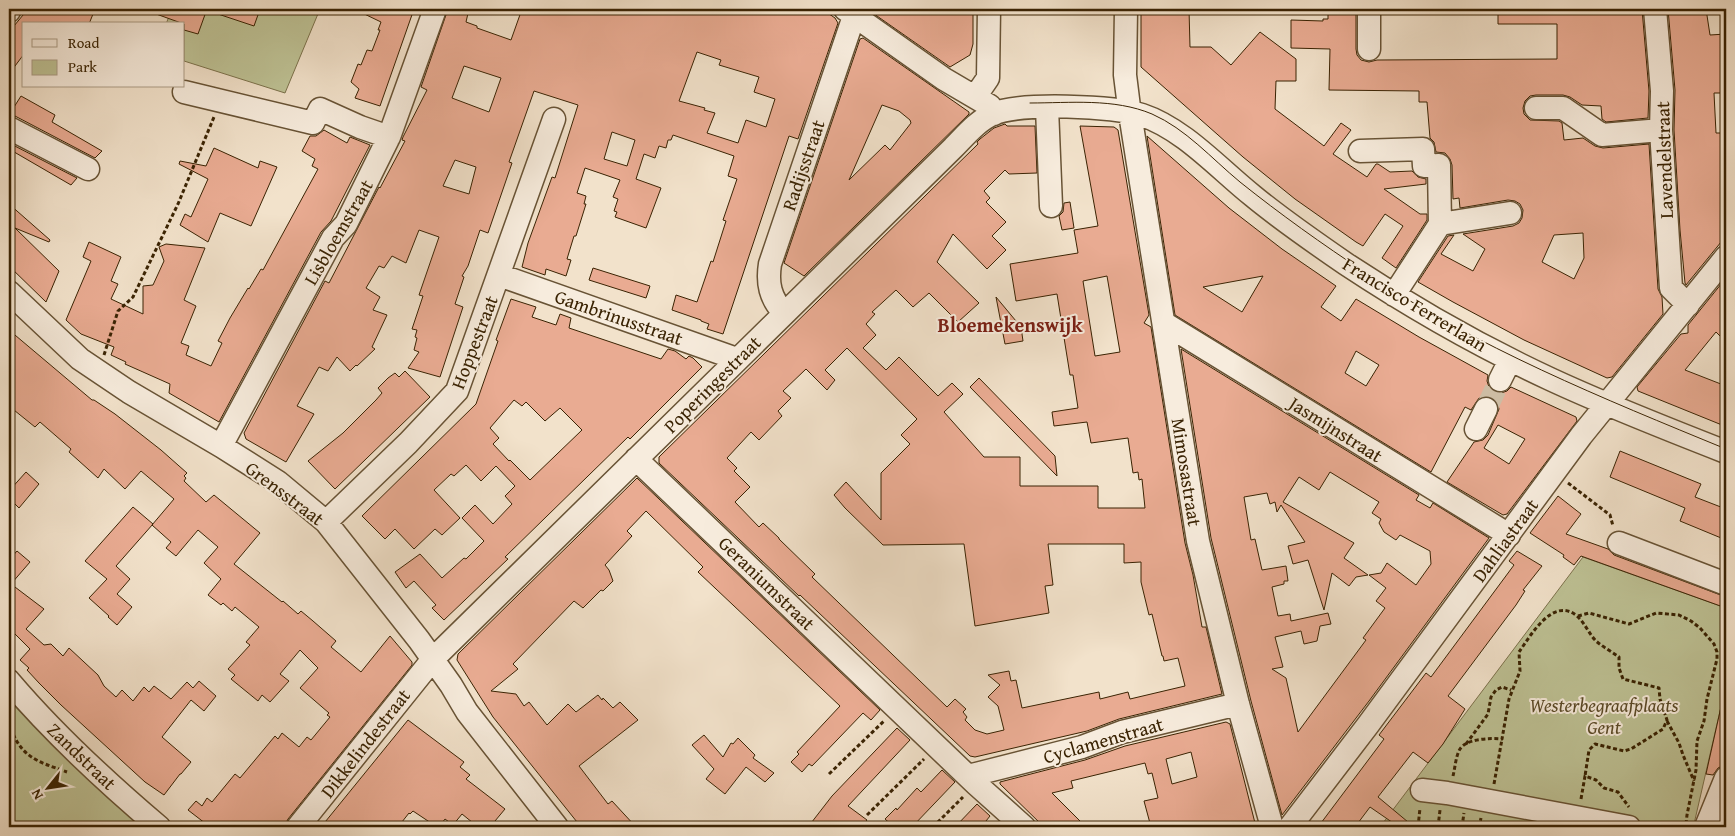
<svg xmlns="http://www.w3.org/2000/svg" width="1735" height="836" viewBox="0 0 1735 836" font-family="'Gentium Book Plus',serif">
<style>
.green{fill:#bec295;stroke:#7c724c}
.building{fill:#e9ab92;stroke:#3a2303;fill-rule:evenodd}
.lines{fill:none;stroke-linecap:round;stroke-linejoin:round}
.minor-tunnel{stroke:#cdbca3;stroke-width:22;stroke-dasharray:22 11;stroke-linecap:butt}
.minor-casing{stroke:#685335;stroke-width:25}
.path{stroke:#3a2303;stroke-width:3;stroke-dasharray:4 2.5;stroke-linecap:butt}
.minor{stroke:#f7ecdd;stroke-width:22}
.tram{stroke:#3a2303;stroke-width:1}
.labels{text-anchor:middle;stroke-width:4;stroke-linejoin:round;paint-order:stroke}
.street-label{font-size:19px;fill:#3a2303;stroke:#f7ecdd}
.park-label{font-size:19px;font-style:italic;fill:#5b4b28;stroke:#f7ecdd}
.neighbourhood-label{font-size:20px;font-weight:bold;fill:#7a1f14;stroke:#f7ecdd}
</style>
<rect width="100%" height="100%" fill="#f2e2cb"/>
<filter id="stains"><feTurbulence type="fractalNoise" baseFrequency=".004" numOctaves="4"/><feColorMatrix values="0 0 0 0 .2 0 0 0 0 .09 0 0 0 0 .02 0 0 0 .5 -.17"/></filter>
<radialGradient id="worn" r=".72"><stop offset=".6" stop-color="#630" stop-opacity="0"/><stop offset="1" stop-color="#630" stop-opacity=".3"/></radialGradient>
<!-- green -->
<path class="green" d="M172,9H320L285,93L184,61V24H166Z
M1583,557L1726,608V685L1694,824L1700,827H1380Z
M9,686L154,827H9Z"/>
<!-- building -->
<path class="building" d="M28,9H95L89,24H24V54L9,74V32Z
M145,9H207L198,34L184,30V24L145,10Z
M210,9H249L259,12L254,26L209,11Z
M354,9H414L380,106L355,98L359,89L351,82L358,64L361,65L367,50L372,51L380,30H378L381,22Z
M448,9H469L466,22L477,26V28L511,40L522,9H822L835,18L838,23L798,139L789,136L723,334L707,329L709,324L701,321V320L672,310L676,295L697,302L711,261L713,262L726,221L723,220L737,179L728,176L734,156L673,135L671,140H668L666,148L659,146L655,158L644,154L636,179L661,188L646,228L615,217L617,212L614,211L618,199L613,197L620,180L585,168L577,193L586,196L584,204H586L576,236H574L567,259L571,260L566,276L546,269L545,275L522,267L528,243L552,177L555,178L578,105L534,91L509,162L512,163L488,233L480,230L468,266L462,276L464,277L455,304L463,307L440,377L408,368L419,352L414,350L417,338L415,337L417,330L412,329L423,296L419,295L439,237L419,230L406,263L392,256L384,268L379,266L366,288L380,297L373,310L387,315L372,347L375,349L357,366L356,365L350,371L337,357L328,371L319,367L297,406L314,414L286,462L246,439L244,433L325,281L329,283L379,187L380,188L405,141L402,140L403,137L427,90L421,87ZM697,52L721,60L719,65L759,77L754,92L775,99L766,127L746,120L738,143L707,133L715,113L704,110L705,108L679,101ZM464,66L501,78L489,112L452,98ZM612,132L635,140L627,166L604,159ZM455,160L476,167L469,194L443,186Z
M867,9H973V44L970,55L950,67Z
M1141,9H1189L1190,47H1211L1231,65L1260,32L1296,59V81H1276L1275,109L1324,146L1341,123L1351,130L1333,154L1367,177L1376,164H1378L1390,172L1412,171L1418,177L1426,179V184L1384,189L1420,214H1427V220L1396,268L1382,258L1403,226L1385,214L1363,246L1356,242L1295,199L1243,157L1141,67Z
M1328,9H1356V49L1357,55L1361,60L1369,62L1377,60L1557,59V24H1498V9H1642L1649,91L1648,118L1606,122L1602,119L1601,106L1582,105L1570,97L1563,95H1536L1530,96L1525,101L1523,108L1524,114L1530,120L1559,121L1562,123L1564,140L1583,138L1595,146L1603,148L1649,144L1658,289L1662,297L1663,314L1612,377L1607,378L1524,340L1453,302L1418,282L1448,236L1454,235L1441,254L1473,271L1485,249L1463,234L1513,226L1519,223L1522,218L1523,210L1520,204L1515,201L1508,200L1460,208L1459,198L1453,199L1452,165L1450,159L1445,153L1436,152L1434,142L1430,138L1427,102H1419V91L1329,90L1330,49L1291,48V20L1323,21V19H1328ZM1583,233L1584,258L1574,279L1542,262L1554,235Z
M1668,9H1706L1710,35L1726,34V93H1714L1716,133H1726V236L1686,285L1685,283L1680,230L1674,130L1675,90Z
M863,38L969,112V114L804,276L784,263L860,39ZM882,105L899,111L910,120L911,123L890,150L885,145L849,180Z
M21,96L55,115L52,122L102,151L95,158L15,116L9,115Z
M1005,124L1007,126H1035L1037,173L1009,174L1005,170L984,191L990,198L986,202L1006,222L992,236L1006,250L987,269L953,234L937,262L979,303L958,322L929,293L913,307L896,290L872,312L875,314L866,324L876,335L863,348L886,370L899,357L938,396L952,383L963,394L944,412L984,457H1020V486H1098V508H1145L1142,479L1139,480L1138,472L1133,473L1128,438L1091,443L1087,422L1054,426L1052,412L1078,408L1073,375H1070L1057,294L1016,301L1010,264L1078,253L1074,230L1098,226L1080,126L1114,127L1118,130L1149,315L1144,323L1151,327L1185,543L1193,575L1202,627H1206L1222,694L1119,719L1087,731L975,757L970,756L818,612L800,595L799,596L659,463V457L978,144L977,142L980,139L994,128ZM1107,276L1120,352L1095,356L1083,281ZM847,348L917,419L901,435L910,444L881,473V520L846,482L834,495L845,508L883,545L964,544L975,626L1049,613L1045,586L1053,585L1048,544H1124V563L1141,562V582L1149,615L1152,614L1162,656H1163L1164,661L1178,658L1185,686L1130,699L1128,692L1100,699L1099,692L1022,708L1016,680L1011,681L1009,671L988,675L1000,685L988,697L998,706L1004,730L987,734L975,730L965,720L967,717L963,712L966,709L955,699L947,707L812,577L815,574L779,539V538L763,523L759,527L735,502L750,487L734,471L737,468L727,458L751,432L759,440L782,416L778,411L791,398L783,391L806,369L827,390L835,380L825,370Z
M324,130L347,143L350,137L370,145L331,221L321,232L219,422L169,393L170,384L125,364L126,362L111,355L114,347L81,334L66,320L91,261L83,257L89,242L121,257L111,281L118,284L111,299L143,314V286L153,285L164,261L159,247L166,244L205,248L184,300L196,306L181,343L189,346L186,355L211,366L222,343L218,341L230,318L248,288L249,289L261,269L263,270L318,169L312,166L315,159L302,151L310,136H316Z
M1147,136L1229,208L1282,249L1336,286L1321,307L1341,321L1356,299L1419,337L1488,375L1487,381L1489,387L1494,391L1501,393L1507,391L1511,387L1576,417L1577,421L1507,514L1503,515L1447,482L1474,442L1483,440L1488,435L1499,409L1497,402L1492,398L1486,396L1479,398L1471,410L1465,407L1431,472L1175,315ZM1263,276L1242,312L1203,287ZM1356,351L1379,365L1366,386L1345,373ZM1498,425L1525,439L1509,464L1484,448Z
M9,143L77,178L71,185L9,149Z
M214,148L258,168L260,161L277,167L251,226L220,213L208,242L180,225L185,214L191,217L208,179L179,164L180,161L206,166Z
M1070,202L1074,228L1062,230L1059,216L1063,212L1064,203Z
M9,204L50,240L49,242L15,228L59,271L46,302L9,266Z
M593,268L650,286L646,298L589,280Z
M1726,278V329L1720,336L1716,332L1685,370L1726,386V421L1723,420L1722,425L1638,391L1637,387L1681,334L1688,333V325Z
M996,297L1021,327L1023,341L1005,344Z
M511,299L536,307L532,317L556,325L560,314L571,318L569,328L661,359L668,349L675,351L686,359L689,356L693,358L702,367L630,439L628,437L505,557L508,559L444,620L432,608L436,605L414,581L406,588L395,572L420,554L442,578L464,558L466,559L484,541L462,518L475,505L493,524L512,504L505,496L515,486L496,466L481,481L466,465L454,476L451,474L434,490L460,518L442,535L435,529L414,549L395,529L385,539L362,516L476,404L498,341L496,340ZM514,400L522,406L526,402L545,421L560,408L582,430L530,480L510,460L509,461L493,444L499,438L490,428Z
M9,330L92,400H94L115,414L161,450L187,473L184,476L186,478L184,481L206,502L214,495L260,533L234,564L282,602L283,601L298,614L301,611L313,621L336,641L331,647L361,672L390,636L412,662V665L288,819L284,827H210L188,810L196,801L202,806L207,798L212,802L235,774L240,778L275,736L278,739L282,733L299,747L307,737L311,740L330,717L327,715L329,713L300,688L318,668L300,650L280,674L289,681L270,702L262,695L258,701L231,679L235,675L228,669L250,645L246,642L259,627L235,607L232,611L223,603L221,605L208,595L221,579L204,563L218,547L198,530L176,556L166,548L171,542L152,525L174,499L141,471L125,489L104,469L98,478L69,452L71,449L40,422L35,427L9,406Z
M1181,349L1419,495L1416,500L1430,508L1433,503L1489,538L1369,701L1282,815L1251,701L1211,538ZM1330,472L1379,502L1372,513L1381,519L1379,523L1384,532L1396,540L1400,535L1430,551L1431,564L1416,585L1387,563L1381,573L1369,575L1386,588L1376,601L1385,608L1363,638L1366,640L1298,732L1286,678L1272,669L1283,667L1275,637L1301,631L1304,644L1317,641L1320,626L1331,624L1328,613L1291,621L1290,614L1278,616L1272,587L1284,584V581H1288L1286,566L1262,570L1255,539L1251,540L1244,497L1267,493L1270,504L1275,502L1277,512L1281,505L1305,542L1288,546L1293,564L1308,560L1324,610L1332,573L1349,586L1356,577L1368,575L1344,558L1354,543L1283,502L1299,477L1319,490Z
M405,371L430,397L335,489L308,461L343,433L376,400L382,393L378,388L388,378L395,373L399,377Z
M979,378L1055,456L1057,476L970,387Z
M1620,451L1701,484L1695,497L1726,509V540L1680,521L1685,508L1610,477Z
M26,472L39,484L19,508L9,498V491Z
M637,478L880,710L871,720L863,713L812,766L809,764L802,772L791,762L799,754L797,752L840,706L698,572L703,567L646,511L627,531L632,536L605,565L609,570L613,581L603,591L601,590L583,608L574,601L513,664L518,669L491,691L516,694L524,706L529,702L547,725L568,704L576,712L598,695L602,700L603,698L613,708L620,702L638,720L579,766L608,804L612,801L636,827H581L493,717L457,660L458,654Z
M1558,496L1581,514L1566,534L1608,549L1614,555L1726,597V608L1581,556L1574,565L1563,557L1564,555L1530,533Z
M133,507L153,524L116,566L130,579L117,594L132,607L117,625L108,617L109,616L89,598L107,579L85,561Z
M17,551L30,562L11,584L44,609L26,629L44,645L51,644L63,656L69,648L98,675L104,686L116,697L122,690L133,701L144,687L149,692L154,686L171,699L187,682L193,688L199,681L216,696L204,711L191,700L162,737L191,762L181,774H180L164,795L145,782L61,705L39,683L27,670L29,668L20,660L30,649L9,628V623L13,618L9,614V560Z
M1517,551L1542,566L1523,590L1525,591L1516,605L1448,696L1465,709L1443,744L1428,763L1413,752L1378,797L1408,822L1404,827H1399L1370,807L1355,827H1318L1384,739L1379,735L1426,673L1431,677L1514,565L1509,561Z
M1721,707L1726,708V749L1722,766L1718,768L1713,775L1706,774Z
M408,720L464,762L460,767L470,775L466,779L505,809L490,827H478L462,814L453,825L445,819L439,827H437L413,811L410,814L409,813L398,827H321Z
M1226,722L1230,724L1256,827H1151L1144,801L1158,798L1152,773L1148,774L1145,763L1071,781L1073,788L1052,793L1086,827H1044L1000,784V782L1085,760L1125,746ZM1191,752L1197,777L1172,784L1166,759Z
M897,728L910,740L848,806L867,820L861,827H808L832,796Z
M704,735L723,757L731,743L733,744L738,738L755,755L753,758L774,773L765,782L746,767L725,794L706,779L714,769L692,745Z
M942,770L955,782L912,827H894L885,819L896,808L897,810L917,788L921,792Z
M977,804L990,816L986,821L993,827H955Z"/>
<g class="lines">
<!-- minor-tunnel -->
<path class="minor-tunnel" d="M1486,409L1500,380"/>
<!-- minor casing -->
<g class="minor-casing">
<path id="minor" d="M845,9L944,79L990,106L994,114
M1126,9L1125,75L1129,107L1198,541L1238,704L1272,827
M1655,9L1662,91L1661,130L1671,288L1688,305
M9,11L10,9
M1369,49V9
M184,92L313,123L320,109L360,127L389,137
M975,97L988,78L989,9
M1047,108L1051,206
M1536,108H1563L1602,135L1661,130
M9,128L88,169
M1360,151L1423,149L1424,166L1439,165L1440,224
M499,275L737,359
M9,292L80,359L129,392L221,446L278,482L326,522L419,640L451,685L467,712L557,827
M1394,295L1440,224L1510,213
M784,313C770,298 767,283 770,264L854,16
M1164,323L1509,535
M1500,380L1510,360
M1476,429L1486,409
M221,446L333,238L346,224L389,137L435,9
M636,459L976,784L1024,827
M326,522L408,443L457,391L554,119
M1619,543L1726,584
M9,681C54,734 106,782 159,827
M968,776L1082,747L1122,732L1238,704
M1422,790L1447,793L1629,827
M298,827L433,659L953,148C965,136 977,121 993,114C1019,102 1115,106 1142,115C1184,129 1219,169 1253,196C1282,220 1314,242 1346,264C1411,307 1479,346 1550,379C1608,406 1667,429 1726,452
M1290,827L1368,725L1581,436L1726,257
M1706,827L1726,778"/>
</g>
<!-- path -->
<path class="path" d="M104,355L118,311L133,297L178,204L214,117
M1568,483L1610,515L1613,526
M1578,616L1589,613L1629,624L1656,613L1679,615L1691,621L1700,628L1714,644L1717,652V659L1707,699L1704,721L1697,741L1696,770L1687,815L1686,824
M1667,721L1679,743L1683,755L1694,781
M9,722C19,757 36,761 67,772
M1466,744L1488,714L1491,697L1496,690L1502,687L1511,690
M829,774L884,721
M1453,776C1455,768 1456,755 1460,749C1467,738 1492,738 1502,739L1509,699L1520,671L1519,652C1531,635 1553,596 1577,616C1585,623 1589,634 1596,641C1603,647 1612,652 1619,657V668L1623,679L1659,688L1660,699L1667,720L1663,729L1631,749L1624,751L1595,744L1589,750L1585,776
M1494,784L1502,739
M1581,799L1585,776L1596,780L1604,788L1618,792L1629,807
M867,815L924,759
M9,826L10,827
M933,827L963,797
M1418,827L1420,808
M1438,827L1440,810
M1462,827L1464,813
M1479,827L1481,818"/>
<!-- minor -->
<use href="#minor" class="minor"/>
<!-- tram -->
<path class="tram" d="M1030,103C1070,103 1114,98 1152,114C1186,129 1211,158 1240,182C1280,214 1322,244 1366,273C1478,348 1602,398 1726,449"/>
</g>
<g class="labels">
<!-- street labels -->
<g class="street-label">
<text transform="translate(1664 160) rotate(-92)" y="7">Lavendelstraat</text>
<text transform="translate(803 165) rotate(-71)" y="7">Radijsstraat</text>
<text transform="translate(338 232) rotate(-60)" y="7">Lisbloemstraat</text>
<text transform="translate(1415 304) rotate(31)" y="7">Francisco Ferrerlaan</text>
<text transform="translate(619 317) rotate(19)" y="7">Gambrinusstraat</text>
<text transform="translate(474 342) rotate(-69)" y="7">Hoppestraat</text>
<text transform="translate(712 384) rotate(-45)" y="7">Poperingestraat</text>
<text transform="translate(1336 429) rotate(32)" y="7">Jasmijnstraat</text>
<text transform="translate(1187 472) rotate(81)" y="7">Mimosastraat</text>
<text transform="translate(285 493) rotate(37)" y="7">Grensstraat</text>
<text transform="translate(1505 540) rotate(-54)" y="7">Dahliastraat</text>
<text transform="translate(767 583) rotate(44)" y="7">Geraniumstraat</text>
<text transform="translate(1103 740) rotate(-16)" y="7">Cyclamenstraat</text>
<text transform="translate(365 743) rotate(-52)" y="7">Dikkelindestraat</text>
<text transform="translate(82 756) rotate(44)" y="7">Zandstraat</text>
</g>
<!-- park labels -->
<g class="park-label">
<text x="1604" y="712">Westerbegraafplaats<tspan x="1604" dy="22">Gent</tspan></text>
</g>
<!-- neighbourhood labels -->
<g class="neighbourhood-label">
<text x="1010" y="332">Bloemekenswijk</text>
</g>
</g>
<!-- margin -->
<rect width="1735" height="836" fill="none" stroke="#f2e2cb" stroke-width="30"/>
<rect x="10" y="10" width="1715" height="816" fill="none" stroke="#3a2303" stroke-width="2.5"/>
<rect x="15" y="15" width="1705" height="806" fill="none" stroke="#3a2303"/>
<!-- legend -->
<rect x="22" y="22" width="162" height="65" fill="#f7ecdd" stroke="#ab9c86"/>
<rect x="32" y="39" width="25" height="8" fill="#f7ecdd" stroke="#ab9c86"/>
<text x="68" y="48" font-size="15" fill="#3a2303">Road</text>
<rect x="32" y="60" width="25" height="15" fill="#bec295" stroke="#ab9c86"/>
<text x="68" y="72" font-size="15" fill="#3a2303">Park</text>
<!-- north arrow -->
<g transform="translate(48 788) rotate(240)" stroke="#f7ecdd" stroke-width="4" paint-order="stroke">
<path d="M0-4L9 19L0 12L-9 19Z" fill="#3a2303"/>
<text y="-8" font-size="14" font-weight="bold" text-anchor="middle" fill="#3a2303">N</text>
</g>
<rect width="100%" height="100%" filter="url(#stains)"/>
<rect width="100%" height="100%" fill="url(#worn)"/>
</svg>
